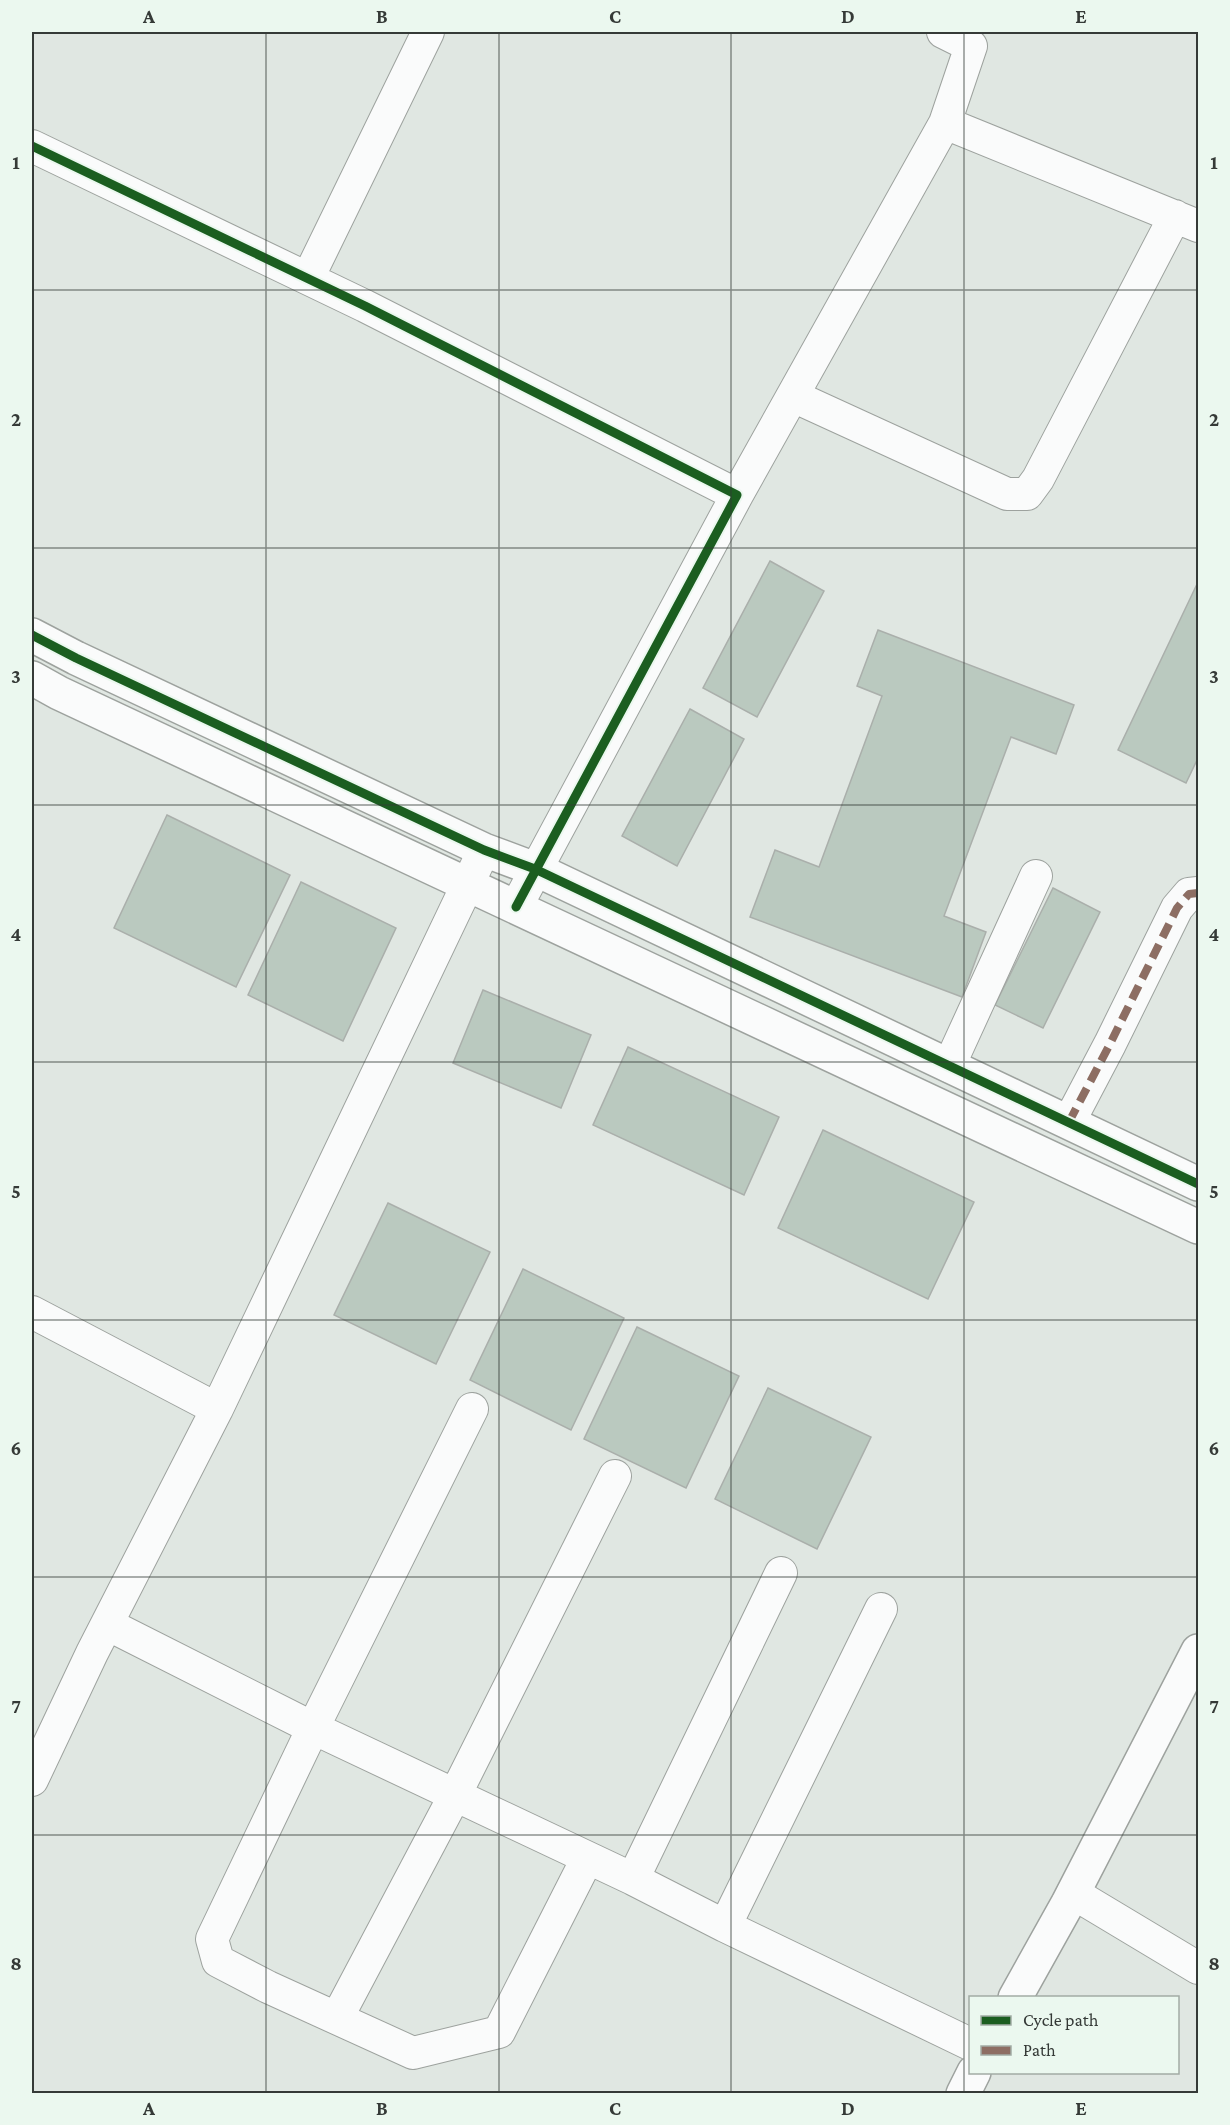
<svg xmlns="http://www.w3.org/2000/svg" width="1230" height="2125" viewBox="0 0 1230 2125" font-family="'Crimson Pro',serif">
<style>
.building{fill:#bac9bf;stroke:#aaafab;stroke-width:1.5}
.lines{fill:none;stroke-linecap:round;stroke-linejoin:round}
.street-casing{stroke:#9da29e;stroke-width:34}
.secondary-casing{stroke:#9da29e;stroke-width:36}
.street{stroke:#fafbfb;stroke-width:32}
.secondary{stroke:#fafbfb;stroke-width:33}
.quiet{stroke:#8d6e63;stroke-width:8;stroke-dasharray:15 8;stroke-linecap:butt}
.cycleway-casing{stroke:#ebf8ef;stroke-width:13}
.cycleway{stroke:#1b5e20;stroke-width:9}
.grid{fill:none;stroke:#353a37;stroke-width:1.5;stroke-opacity:0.55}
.neatline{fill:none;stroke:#353a37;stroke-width:2}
.grid-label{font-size:20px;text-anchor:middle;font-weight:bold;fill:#353a37}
</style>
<rect width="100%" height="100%" fill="#e0e7e2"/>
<!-- building -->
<path class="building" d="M770,561L824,591L757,717L703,688Z
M1198,582V758L1186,783L1118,750Z
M878,630L1074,705L1056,754L1011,737L944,916L986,932L962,997L750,917L775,850L819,867L882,696L857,686Z
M690,709L744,739L677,866L622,836Z
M167,815L290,875L236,987L114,928Z
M301,882L396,928L343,1041L248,995Z
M1053,888L1100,912L1043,1028L995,1005Z
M483,990L591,1035L561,1108L453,1063Z
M628,1047L779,1117L744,1195L593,1125Z
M823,1130L974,1202L928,1299L778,1228Z
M388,1203L490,1252L436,1364L334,1315Z
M523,1269L624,1318L571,1430L470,1380Z
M637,1327L739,1376L686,1488L584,1439Z
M768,1388L871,1437L817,1549L715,1499Z"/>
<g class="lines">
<!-- street casing -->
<g class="street-casing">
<path id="street" d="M943,32L971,46L945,123
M32,146L365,306L737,495L516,907
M308,278L428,32
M793,396L1007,494H1027L1038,479L1175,216
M737,495L945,123L1198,226
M949,1066L1036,876
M1069,1122L1110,1044L1177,908L1189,894L1198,893
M32,1312L217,1409
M472,1409L313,1728L212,1939L218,1961L268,1987L413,2053L499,2032L587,1859
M107,1624L313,1728L633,1879L725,1926L970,2044
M32,1780L92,1653L217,1409L484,850
M633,1879L781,1573
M1073,1893L1198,1968
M725,1926L881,1609
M337,2018L455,1795L615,1476"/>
</g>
<!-- secondary casing -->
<g class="secondary-casing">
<path id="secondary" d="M32,635L76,658L484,850L535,869L1198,1184
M32,678L59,693L1198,1227
M1015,1998L1068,1903L1198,1651
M963,2094L974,2072"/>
</g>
<!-- street -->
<use href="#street" class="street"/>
<!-- secondary -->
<use href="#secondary" class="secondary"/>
<!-- quiet -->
<path class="quiet" d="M1069,1122L1110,1044L1177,908L1189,894L1198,893"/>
<!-- cycleway casing -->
<g class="cycleway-casing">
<path id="cycleway" d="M32,146L365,306L737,495L516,907
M32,635L76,658L484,850L535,869L1198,1184"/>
</g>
<!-- cycleway -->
<use href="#cycleway" class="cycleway"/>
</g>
<!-- grid -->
<path class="grid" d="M266,32V2094M499,32V2094M731,32V2094M964,32V2094M32,290H1198M32,548H1198M32,805H1198M32,1062H1198M32,1320H1198M32,1577H1198M32,1835H1198"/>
<!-- border -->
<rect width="1230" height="2125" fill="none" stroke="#ebf8ef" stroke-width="66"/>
<!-- legend -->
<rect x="969" y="1996" width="210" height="78" fill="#ebf8ef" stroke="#a2aca5" stroke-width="1.5"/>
<rect x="981" y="2016" width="30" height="9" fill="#1b5e20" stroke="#a2aca5" stroke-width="1.5"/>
<text x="1023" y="2026" font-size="18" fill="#353a37">Cycle path</text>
<rect x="981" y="2046" width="30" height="9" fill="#8d6e63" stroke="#a2aca5" stroke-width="1.5"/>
<text x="1023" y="2056" font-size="18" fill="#353a37">Path</text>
<rect x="33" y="33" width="1164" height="2059" class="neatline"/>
<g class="grid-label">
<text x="149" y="23">A</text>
<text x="382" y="23">B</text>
<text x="615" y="23">C</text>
<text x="848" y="23">D</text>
<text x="1081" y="23">E</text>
<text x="16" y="169">1</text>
<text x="1214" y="169">1</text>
<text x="16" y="426">2</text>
<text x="1214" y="426">2</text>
<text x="16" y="683">3</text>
<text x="1214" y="683">3</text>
<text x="16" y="941">4</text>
<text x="1214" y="941">4</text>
<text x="16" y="1198">5</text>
<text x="1214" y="1198">5</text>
<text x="16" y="1455">6</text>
<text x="1214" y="1455">6</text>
<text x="16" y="1713">7</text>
<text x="1214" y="1713">7</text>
<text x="16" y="1970">8</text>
<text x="1214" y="1970">8</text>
<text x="149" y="2115">A</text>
<text x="382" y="2115">B</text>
<text x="615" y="2115">C</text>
<text x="848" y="2115">D</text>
<text x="1081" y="2115">E</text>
</g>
</svg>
